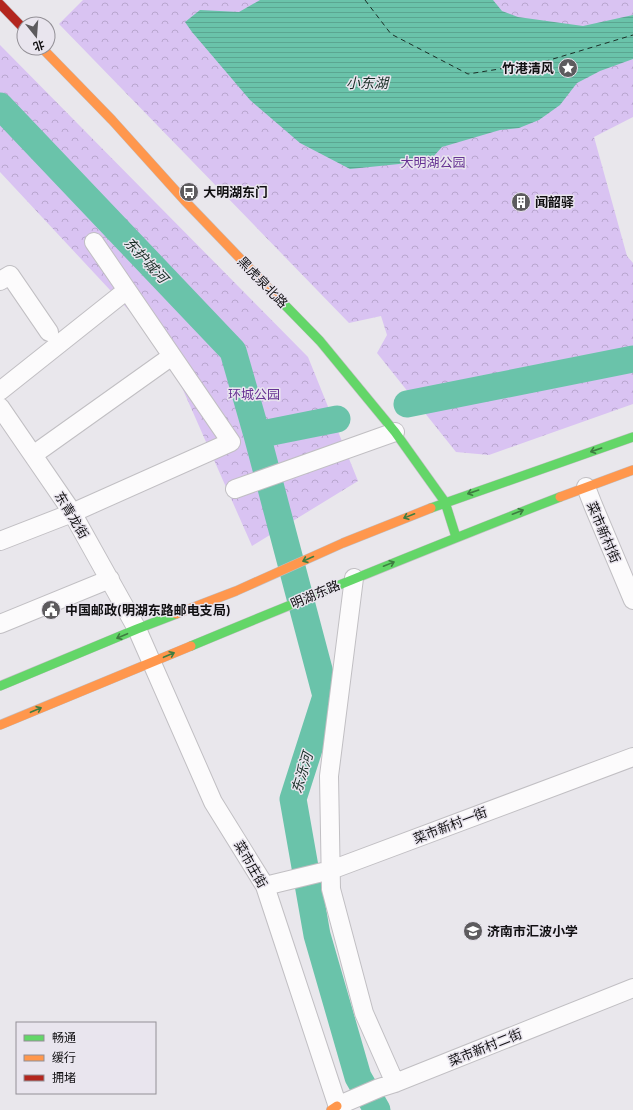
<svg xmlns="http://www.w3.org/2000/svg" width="633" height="1110" viewBox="0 0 633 1110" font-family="Overpass,'Noto Sans SC',sans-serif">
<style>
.forest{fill:url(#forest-crowns)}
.water{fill:url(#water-rules)}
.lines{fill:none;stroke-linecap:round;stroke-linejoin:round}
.river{stroke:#6ac3aa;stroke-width:27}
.ferry{stroke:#1a2f27;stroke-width:1;stroke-dasharray:5 4;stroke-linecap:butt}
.street-casing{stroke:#c1bfc3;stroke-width:20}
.fast-casing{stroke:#c1bfc3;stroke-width:10}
.slow-casing{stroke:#c1bfc3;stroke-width:10}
.jam-casing{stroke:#c1bfc3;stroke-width:10}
.street{stroke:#fcfbfc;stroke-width:18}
.fast{stroke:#63d668;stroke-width:9}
.slow{stroke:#ff974d;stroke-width:9}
.jam{stroke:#b3261e;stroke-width:9}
.oneway{stroke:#3e7d41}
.labels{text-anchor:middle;stroke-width:3;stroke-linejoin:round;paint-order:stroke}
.poi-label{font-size:13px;font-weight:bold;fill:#111012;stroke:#e9e5ee;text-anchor:start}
.park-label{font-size:13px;fill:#663393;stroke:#e9e5ee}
.street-label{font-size:13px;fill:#111012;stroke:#e9e5ee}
.water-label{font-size:14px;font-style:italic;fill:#1a2f27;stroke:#e9e5ee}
</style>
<defs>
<pattern id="forest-crowns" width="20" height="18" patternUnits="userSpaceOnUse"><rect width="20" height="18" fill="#d9c3f2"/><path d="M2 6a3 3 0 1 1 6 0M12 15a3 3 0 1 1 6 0" fill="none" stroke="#b9a6ce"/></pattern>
<pattern id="water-rules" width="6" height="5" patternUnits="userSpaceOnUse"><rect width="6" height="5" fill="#6ac3aa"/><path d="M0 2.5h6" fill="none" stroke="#5ba691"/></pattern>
</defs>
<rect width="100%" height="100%" fill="#e9e7ec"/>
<!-- forest -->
<path class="forest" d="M83,0H633V117L594,137L627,256L633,263V404L489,455L456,452L377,353L387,335L381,316L349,323L59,24Z
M0,45L308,357L358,481L252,546L165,349L0,172Z"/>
<!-- water -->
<path class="water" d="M260,0H493L502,11L518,17L583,26L633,15V59L600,71L577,83L560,105L539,120L519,128L500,130L442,147L433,157L399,164L350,169L300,143L250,100L192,32L185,22L200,10L239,12Z"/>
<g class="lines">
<!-- river -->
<path class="river" d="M0,106L233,351L257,435L326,696L293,799L317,935L358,1077L377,1110
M407,404L633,359
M257,435L337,419"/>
<!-- ferry -->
<path class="ferry" d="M365,0L391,34L468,74L543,62L633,35"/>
<!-- street casing -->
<g class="street-casing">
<path id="street" d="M0,281L10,275L49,332
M0,391L127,290
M0,407L70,509L137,629L213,802L265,886L339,1110
M33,455L172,356
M586,487L593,505L633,600
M235,489L395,432
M0,541L72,513L231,442L94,242
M354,578L329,776L331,889L364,1013L395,1083
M0,624L110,579
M265,886L331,870L633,757
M337,1106L379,1088L395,1083L633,988"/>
</g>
<!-- fast casing -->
<g class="fast-casing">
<path id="fast" d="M279,299L320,341L395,432L445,502L456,537
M431,508L633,437
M191,646C314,595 436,545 560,497
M0,686L137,629L176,614"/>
</g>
<!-- slow casing -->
<g class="slow-casing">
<path id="slow" d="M42,48L112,120L185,201L279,299
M560,497L633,470
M176,614L236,591L343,543L431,508
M0,725L191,646
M331,1110L337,1106"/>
</g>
<!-- jam casing -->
<g class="jam-casing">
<path id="jam" d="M0,4L24,29"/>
</g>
<!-- street -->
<use href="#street" class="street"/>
<!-- fast -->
<use href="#fast" class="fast"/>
<!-- slow -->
<use href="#slow" class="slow"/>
<!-- jam -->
<use href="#jam" class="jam"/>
</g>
<!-- one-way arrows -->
<defs><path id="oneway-shaft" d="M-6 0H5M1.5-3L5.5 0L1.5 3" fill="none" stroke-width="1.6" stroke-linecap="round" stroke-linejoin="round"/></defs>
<g class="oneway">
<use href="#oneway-shaft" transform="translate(596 450) rotate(161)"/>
<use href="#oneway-shaft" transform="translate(473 492) rotate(161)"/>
<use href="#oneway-shaft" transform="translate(518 512) rotate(-21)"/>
<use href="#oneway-shaft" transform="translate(409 516) rotate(158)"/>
<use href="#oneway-shaft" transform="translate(308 559) rotate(156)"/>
<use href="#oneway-shaft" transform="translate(389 564) rotate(-22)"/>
<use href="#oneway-shaft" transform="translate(122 636) rotate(157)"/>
<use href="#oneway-shaft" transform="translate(169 655) rotate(-23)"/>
<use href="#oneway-shaft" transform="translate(36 710) rotate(-23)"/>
</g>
<!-- icons -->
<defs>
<g id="sight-disc" transform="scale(1)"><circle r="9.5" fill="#5d5b5e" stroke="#e9e5ee"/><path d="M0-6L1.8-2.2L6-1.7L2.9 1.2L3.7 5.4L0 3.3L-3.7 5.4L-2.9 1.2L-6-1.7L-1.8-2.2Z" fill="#fff"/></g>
<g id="bus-disc" transform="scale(1)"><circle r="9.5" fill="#5d5b5e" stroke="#e9e5ee"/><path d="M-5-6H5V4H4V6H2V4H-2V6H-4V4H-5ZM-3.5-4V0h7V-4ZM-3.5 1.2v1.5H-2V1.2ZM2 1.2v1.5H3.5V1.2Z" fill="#fff"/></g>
<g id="building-disc" transform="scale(1)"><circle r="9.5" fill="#5d5b5e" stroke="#e9e5ee"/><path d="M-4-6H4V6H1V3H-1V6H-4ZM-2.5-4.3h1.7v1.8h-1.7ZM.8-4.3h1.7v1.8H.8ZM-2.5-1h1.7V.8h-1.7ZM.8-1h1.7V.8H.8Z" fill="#fff"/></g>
<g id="civic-disc" transform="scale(1)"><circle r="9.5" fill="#5d5b5e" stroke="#e9e5ee"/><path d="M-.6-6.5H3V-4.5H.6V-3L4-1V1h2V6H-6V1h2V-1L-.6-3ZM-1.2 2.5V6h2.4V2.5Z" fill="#fff"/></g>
<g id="school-disc" transform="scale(1)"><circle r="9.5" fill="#5d5b5e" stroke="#e9e5ee"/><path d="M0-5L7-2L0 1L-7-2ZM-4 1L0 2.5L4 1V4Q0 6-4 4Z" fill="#fff"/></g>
</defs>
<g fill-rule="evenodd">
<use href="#sight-disc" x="568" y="68"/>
<use href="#bus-disc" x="189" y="192"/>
<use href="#building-disc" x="521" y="202"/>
<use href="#civic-disc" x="51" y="610"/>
<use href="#school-disc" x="473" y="931"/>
</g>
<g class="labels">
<!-- poi labels -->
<g class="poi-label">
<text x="554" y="73" text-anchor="end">竹港清风</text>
<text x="203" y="197">大明湖东门</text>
<text x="535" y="207">闻韶驿</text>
<text x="65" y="615">中国邮政(明湖东路邮电支局)</text>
<text x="487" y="936">济南市汇波小学</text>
</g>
<!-- park labels -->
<g class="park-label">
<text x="433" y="167">大明湖公园</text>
<text x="254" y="399">环城公园</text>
</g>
<!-- street labels -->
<g class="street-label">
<text transform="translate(263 282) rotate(46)" y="5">黑虎泉北路</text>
<text transform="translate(72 515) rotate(59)" y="5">东青龙街</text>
<text transform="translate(604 532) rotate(67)" y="5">菜市新村街</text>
<text transform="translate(315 594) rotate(-23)" y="5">明湖东路</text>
<text transform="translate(450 825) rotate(-21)" y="5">菜市新村一街</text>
<text transform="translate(251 864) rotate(60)" y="5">菜市庄街</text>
<text transform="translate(485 1047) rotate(-22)" y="5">菜市新村二街</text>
</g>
<!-- water labels -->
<g class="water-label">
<text x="367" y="88">小东湖</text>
<text transform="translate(146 260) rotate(47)" y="5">东护城河</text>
<text transform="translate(302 773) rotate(-73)" y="5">东泺河</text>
</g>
</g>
<!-- legend -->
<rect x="16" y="1022" width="140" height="72" fill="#e9e5ee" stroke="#939096"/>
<rect x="24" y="1035" width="20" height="6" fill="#63d668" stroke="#939096"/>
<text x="52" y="1042" font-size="12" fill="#111012">畅通</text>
<rect x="24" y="1055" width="20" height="6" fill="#ff974d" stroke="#939096"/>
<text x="52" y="1062" font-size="12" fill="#111012">缓行</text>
<rect x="24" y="1075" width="20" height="6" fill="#b3261e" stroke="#939096"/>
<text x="52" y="1082" font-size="12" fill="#111012">拥堵</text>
<!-- north arrow -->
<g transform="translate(36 36) rotate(163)"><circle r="19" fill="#e9e5ee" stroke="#939096"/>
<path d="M0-3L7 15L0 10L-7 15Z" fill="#5d5b5e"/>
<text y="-6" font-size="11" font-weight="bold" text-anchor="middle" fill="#111012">北</text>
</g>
</svg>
